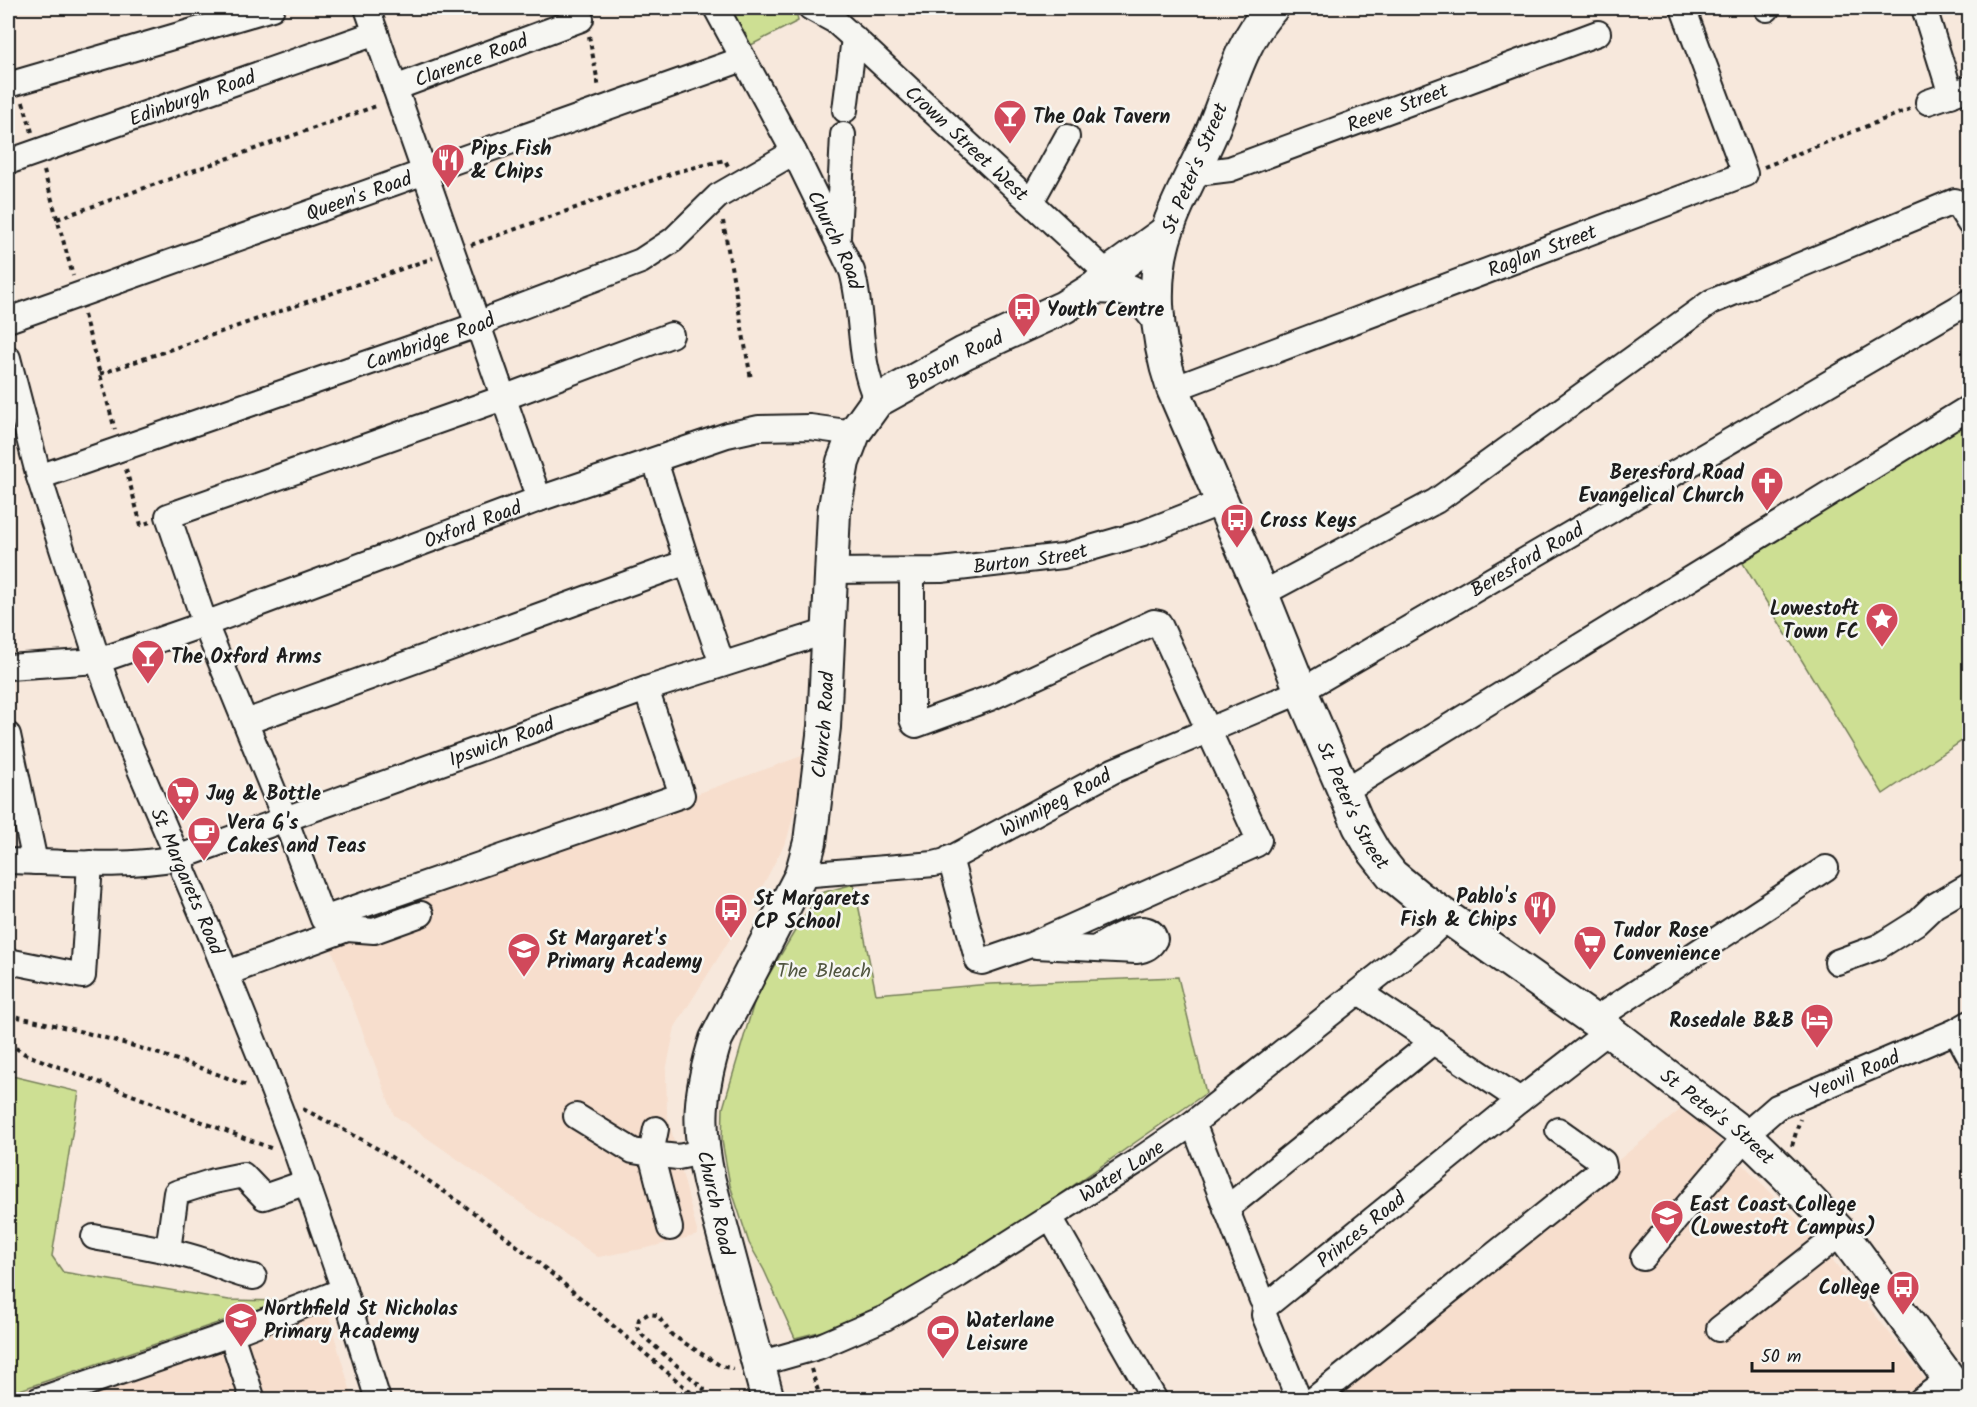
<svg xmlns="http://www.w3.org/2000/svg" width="1977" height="1407" viewBox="0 0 1977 1407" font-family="Kalam,sans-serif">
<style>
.built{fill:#f7decd}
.green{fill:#cddf93;stroke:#747e58;stroke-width:1.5}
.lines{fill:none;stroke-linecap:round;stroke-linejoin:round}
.minor-casing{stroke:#1c1c1c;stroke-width:28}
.major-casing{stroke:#1c1c1c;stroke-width:36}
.path{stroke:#1c1c1c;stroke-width:4;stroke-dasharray:4.5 4.5;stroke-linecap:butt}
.minor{stroke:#f6f6f2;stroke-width:24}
.major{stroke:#f6f6f2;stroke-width:32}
.minor-bridge-casing{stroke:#1c1c1c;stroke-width:28;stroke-linecap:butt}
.minor-bridge{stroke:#f6f6f2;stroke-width:24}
.labels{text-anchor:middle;stroke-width:5;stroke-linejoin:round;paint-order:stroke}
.street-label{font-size:20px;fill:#1c1c1c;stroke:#f6f6f2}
.poi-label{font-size:20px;font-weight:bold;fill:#1c1c1c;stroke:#f6f6f2;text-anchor:start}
.park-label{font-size:20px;fill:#515640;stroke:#f6f6f2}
</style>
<rect width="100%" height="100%" fill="#f7e8dc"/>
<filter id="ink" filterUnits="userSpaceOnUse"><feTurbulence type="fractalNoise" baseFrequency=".0167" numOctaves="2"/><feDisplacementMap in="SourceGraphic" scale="12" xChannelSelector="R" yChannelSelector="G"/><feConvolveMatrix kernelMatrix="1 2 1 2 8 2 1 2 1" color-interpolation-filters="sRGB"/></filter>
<g filter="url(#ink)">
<!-- built -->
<path class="built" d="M810,753L787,839L760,891L675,1027L666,1071L667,1113L698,1235L647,1248L598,1257L394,1115L324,929Z
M1686,1105L1805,1228L1835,1263L1919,1371L1938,1399L1324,1400Z
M320,1288L353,1399L8,1400V1394Z"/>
<!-- green -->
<path class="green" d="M730,8H776L797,16L798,21L751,45C741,35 739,19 730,8Z
M1969,422V736L1883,794L1741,560Z
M854,884L876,994L990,984L1178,977L1206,1093L1001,1236L858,1322L795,1338L764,1270L749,1243L730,1185L722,1141L723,1108L756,996L802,919L821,893Z
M8,1075L79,1092L52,1256L63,1272L229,1300L282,1301L8,1394Z"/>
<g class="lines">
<!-- minor casing -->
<g class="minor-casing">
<g id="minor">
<path d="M367,8L539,499"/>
<path id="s1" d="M716,8L794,152L852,271C864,314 857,360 877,401"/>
<path id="s2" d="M811,8L835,21L854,38L1092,259L1108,274L1110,288"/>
<path d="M1767,8V9"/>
<path d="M1924,8L1951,95"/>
<path d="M8,85L272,8"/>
<path id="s3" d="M395,88L581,19"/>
<path d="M1928,102L1970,88"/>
<path d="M845,110L854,38"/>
<path id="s4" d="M8,162L376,33"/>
<path id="s5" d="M1195,169L1206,172L1230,169L1598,33"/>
<path d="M1031,202L1067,137"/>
<path d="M838,236L843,135"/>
<path id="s6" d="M8,320L743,59"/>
<path id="s7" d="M8,358L39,477L98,661L126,737L213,940L263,1064"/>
<path id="s8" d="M1173,389L1745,174L1683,8"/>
<path d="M655,461L687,562"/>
<path id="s9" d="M39,477L466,329L477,326L494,317L641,261L673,240L718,196L794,152"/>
<path id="s10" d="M830,571L941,570L1063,556L1143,533L1222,502"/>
<path d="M912,572V719L914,724L916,725L990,698L1154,622L1159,623L1259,840L1257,844L1031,945L982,962L978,961L977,958L950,858"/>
<path d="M1262,594L1436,501L1711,302L1955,201L1970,224"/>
<path id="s11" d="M8,667L98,661L205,624L539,499L727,435L759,428L810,427L854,433"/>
<path d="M646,689L682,795L323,919L285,819L205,624L168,516L503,398L671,335"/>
<path d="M246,722L687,562L722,664"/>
<path d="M8,735L35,862"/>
<path d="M1344,791L1970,407"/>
<path id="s12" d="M8,861C62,862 123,868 177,858L646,689L828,631"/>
<path id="s13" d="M801,875L934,864L946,861L1113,771L1301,691L1970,301"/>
<path d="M1036,946L1136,951C1146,950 1151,947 1155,939C1148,915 1109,941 1095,949"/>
<path d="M8,961L83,976L90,863"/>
<path d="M1837,962L1878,947L1916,923L1934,906L1970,885"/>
<path d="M227,973L347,929L374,931L421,914"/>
<path d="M1359,992L1520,1100"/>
<path d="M1594,1020L1826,868"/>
<path d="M1956,1031L1970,1057"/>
<path d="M576,1116L633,1151L651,1154L670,1228"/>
<path id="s14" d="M1193,1123L1262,1300L1266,1303H1270L1520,1100L1609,1031"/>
<path d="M656,1129L651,1154L678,1157L703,1152"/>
<path d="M293,1143L344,1290L378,1400"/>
<path d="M1226,1209L1434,1041"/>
<path d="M1050,1217L1155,1400"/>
<path d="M94,1237C131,1244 169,1249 205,1261C222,1266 236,1275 254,1277"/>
<path d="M168,1250L176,1193L214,1181L243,1175L264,1197L307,1182"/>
<path id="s15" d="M1643,1258L1754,1127L1777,1107L1956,1031L1970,1023"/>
<path d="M1266,1303L1264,1315L1299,1400"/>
<path d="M1719,1329L1840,1234"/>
<path d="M231,1334L253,1400"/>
<path id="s16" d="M758,1364L818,1347L885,1318L959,1275L1139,1160L1193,1123L1426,938L1448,917"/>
<path d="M38,1400L231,1334L344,1290"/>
<path d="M1313,1400L1604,1167L1603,1162L1558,1130"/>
<path d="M1921,1400L1950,1378"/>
</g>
</g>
<!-- major casing -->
<g class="major-casing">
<g id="major">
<path id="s17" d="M1272,8C1240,42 1231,86 1213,129C1200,160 1183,189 1171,220C1149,273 1155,336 1173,389L1262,594L1301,691L1359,826L1374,852L1392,875L1420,898L1609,1031L1747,1137L1785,1174L1846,1239L1965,1400"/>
<path d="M1096,287C1133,288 1136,290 1158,319"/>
<path id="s18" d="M768,1400L709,1181C697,1126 699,1093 716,1039L801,875L810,842L824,727L834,512L843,462L854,433L877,401L964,353L1064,307L1096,287L1108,274L1166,232"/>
</g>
</g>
<!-- path -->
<path class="path" d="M589,36L599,88
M23,102L32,132
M1764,167L1910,109
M44,171L73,276
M57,219L379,105
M723,221L751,379
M471,245L676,172L725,160L729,168
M84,315L115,430
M100,374L433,258
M126,469L141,525L150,522
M8,1015C89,1031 171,1055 248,1086
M8,1043L25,1054L273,1149
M303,1109C333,1124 362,1139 391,1157C502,1224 601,1317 700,1400
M1792,1146L1800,1119
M811,1369L821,1400
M701,1400L704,1389L643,1336L637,1327L639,1319L648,1314L657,1315L672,1335L721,1366L734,1369"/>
<!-- minor -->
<use href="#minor" class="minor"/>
<!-- major -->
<use href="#major" class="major"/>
<!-- minor-bridge casing -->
<g class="minor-bridge-casing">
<path id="minor-bridge" d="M263,1064L293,1143"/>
</g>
<!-- minor-bridge -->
<use href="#minor-bridge" class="minor-bridge"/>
</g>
</g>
<!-- icons -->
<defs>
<g id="bar-pin" transform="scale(1.725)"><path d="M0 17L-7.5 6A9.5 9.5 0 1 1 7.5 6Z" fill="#d1495b" stroke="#f6f6f2"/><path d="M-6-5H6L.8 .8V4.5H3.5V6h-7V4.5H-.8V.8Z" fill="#fff"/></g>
<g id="restaurant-pin" transform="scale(1.725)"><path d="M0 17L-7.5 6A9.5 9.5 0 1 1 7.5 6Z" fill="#d1495b" stroke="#f6f6f2"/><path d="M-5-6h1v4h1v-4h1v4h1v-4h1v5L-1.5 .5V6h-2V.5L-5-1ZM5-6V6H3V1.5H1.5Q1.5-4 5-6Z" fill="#fff"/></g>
<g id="bus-pin" transform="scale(1.725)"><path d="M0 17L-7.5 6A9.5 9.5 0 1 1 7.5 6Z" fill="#d1495b" stroke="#f6f6f2"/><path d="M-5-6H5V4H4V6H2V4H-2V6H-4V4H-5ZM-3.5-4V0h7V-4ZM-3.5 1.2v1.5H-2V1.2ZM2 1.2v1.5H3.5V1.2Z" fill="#fff"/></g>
<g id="church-pin" transform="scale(1.725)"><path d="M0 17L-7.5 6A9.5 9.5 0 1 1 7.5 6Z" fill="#d1495b" stroke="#f6f6f2"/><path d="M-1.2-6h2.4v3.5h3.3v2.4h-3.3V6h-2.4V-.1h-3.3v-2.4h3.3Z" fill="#fff"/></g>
<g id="sight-pin" transform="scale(1.725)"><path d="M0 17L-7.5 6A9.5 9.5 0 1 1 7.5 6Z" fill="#d1495b" stroke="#f6f6f2"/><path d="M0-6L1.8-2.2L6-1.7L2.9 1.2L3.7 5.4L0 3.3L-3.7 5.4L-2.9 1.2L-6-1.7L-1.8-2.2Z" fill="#fff"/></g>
<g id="supermarket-pin" transform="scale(1.725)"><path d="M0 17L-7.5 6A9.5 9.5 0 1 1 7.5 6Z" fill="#d1495b" stroke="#f6f6f2"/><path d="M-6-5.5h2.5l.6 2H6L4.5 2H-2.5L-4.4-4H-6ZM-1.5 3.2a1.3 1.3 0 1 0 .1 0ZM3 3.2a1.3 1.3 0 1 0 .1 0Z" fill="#fff"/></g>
<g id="cafe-pin" transform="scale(1.725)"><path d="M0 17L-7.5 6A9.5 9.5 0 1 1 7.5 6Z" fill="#d1495b" stroke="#f6f6f2"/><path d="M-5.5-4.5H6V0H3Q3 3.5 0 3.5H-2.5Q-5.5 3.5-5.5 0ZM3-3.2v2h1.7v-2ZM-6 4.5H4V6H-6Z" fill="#fff"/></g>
<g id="school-pin" transform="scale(1.725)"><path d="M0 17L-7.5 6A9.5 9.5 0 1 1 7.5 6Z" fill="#d1495b" stroke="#f6f6f2"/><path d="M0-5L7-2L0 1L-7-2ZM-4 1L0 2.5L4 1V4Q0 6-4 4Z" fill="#fff"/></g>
<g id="hotel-pin" transform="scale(1.725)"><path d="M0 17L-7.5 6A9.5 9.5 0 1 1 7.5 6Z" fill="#d1495b" stroke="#f6f6f2"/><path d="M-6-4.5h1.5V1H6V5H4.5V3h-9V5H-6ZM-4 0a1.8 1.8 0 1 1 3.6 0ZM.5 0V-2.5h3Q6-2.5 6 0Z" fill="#fff"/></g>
<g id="university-pin" transform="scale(1.725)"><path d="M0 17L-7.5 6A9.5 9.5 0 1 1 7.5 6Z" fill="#d1495b" stroke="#f6f6f2"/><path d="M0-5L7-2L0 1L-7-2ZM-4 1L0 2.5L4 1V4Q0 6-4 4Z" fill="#fff"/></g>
<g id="stadium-pin" transform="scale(1.725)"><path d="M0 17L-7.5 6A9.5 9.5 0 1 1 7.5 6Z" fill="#d1495b" stroke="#f6f6f2"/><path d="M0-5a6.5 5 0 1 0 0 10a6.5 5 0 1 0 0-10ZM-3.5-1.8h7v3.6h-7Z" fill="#fff"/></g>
</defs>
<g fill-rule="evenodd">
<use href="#bar-pin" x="1010" y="116"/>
<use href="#restaurant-pin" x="448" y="160"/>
<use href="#bus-pin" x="1024" y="309"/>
<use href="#church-pin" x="1767" y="483"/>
<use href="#bus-pin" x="1237" y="520"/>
<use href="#sight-pin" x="1882" y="619"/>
<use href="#bar-pin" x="148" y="656"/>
<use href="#supermarket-pin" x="183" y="793"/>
<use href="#cafe-pin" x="204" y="833"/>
<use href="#restaurant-pin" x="1540" y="907"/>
<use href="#bus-pin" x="731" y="910"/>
<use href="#supermarket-pin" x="1590" y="942"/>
<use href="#school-pin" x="524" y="949"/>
<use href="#hotel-pin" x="1817" y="1020"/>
<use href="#university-pin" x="1667" y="1216"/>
<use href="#bus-pin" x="1903" y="1287"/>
<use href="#school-pin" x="241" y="1319"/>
<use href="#stadium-pin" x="943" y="1331"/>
</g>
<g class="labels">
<!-- street labels -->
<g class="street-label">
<text dy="7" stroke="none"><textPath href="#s3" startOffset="81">Clarence Road</textPath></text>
<text dy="7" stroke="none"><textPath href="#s4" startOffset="195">Edinburgh Road</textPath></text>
<text dy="7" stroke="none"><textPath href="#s5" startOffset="214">Reeve Street</textPath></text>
<text dy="7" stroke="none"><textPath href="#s2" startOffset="207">Crown Street West</textPath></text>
<text transform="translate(1194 168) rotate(-67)" y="7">St Peter's Street</text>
<text dy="7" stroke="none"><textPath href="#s6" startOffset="372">Queen's Road</textPath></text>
<text dy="7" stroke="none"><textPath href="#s1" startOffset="261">Church Road</textPath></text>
<text dy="7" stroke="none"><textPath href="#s8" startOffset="394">Raglan Street</textPath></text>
<text dy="7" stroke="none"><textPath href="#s9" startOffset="414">Cambridge Road</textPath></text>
<text dy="7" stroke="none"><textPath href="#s18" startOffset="1130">Boston Road</textPath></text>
<text dy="7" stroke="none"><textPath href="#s11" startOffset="489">Oxford Road</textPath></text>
<text dy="7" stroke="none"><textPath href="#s10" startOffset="201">Burton Street</textPath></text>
<text dy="7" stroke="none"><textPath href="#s13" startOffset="801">Beresford Road</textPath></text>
<text dy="7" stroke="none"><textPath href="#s18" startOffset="708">Church Road</textPath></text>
<text dy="7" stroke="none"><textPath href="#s12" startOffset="514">Ipswich Road</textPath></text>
<text dy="7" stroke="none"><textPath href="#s13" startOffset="270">Winnipeg Road</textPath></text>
<text dy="7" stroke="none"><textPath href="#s17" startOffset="862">St Peter's Street</textPath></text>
<text dy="7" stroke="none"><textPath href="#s7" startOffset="554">St Margarets Road</textPath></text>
<text dy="7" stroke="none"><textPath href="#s15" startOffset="286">Yeovil Road</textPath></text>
<text dy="7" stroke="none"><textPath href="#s17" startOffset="1348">St Peter's Street</textPath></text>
<text dy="7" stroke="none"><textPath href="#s16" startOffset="414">Water Lane</textPath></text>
<text transform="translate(716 1203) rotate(77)" y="7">Church Road</text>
<text dy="7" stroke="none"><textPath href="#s14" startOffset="316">Princes Road</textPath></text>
</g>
<!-- poi labels -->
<g class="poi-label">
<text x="1033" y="123">The Oak Tavern</text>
<text x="471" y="155">Pips Fish<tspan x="471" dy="23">&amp; Chips</tspan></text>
<text x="1047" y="316">Youth Centre</text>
<text x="1744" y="479" text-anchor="end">Beresford Road<tspan x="1744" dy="23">Evangelical Church</tspan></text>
<text x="1260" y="527">Cross Keys</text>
<text x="1859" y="615" text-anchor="end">Lowestoft<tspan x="1859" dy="23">Town FC</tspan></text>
<text x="171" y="663">The Oxford Arms</text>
<text x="206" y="800">Jug &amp; Bottle</text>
<text x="227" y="829">Vera G's<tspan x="227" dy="23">Cakes and Teas</tspan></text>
<text x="1517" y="903" text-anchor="end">Pablo's<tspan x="1517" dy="23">Fish &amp; Chips</tspan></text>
<text x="754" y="905">St Margarets<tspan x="754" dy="23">CP School</tspan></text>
<text x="1613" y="937">Tudor Rose<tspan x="1613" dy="23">Convenience</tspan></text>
<text x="547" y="945">St Margaret's<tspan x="547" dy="23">Primary Academy</tspan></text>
<text x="1794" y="1027" text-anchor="end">Rosedale B&amp;B</text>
<text x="1690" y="1211">East Coast College<tspan x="1690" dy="23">(Lowestoft Campus)</tspan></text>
<text x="1880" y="1294" text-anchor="end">College</text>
<text x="264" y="1315">Northfield St Nicholas<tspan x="264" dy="23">Primary Academy</tspan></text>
<text x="966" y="1327">Waterlane<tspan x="966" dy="23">Leisure</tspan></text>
</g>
<!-- park labels -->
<g class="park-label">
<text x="824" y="977">The Bleach</text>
</g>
</g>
<!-- margin -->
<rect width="1977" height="1407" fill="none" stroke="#f6f6f2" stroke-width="30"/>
<rect x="15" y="15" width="1947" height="1377" fill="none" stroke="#1c1c1c" stroke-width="2" filter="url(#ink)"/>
<!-- scale -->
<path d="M1752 1362v9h141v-9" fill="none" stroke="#1c1c1c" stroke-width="3"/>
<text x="1761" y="1362" font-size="18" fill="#1c1c1c" stroke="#f6f6f2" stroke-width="4.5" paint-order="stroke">50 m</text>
</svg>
